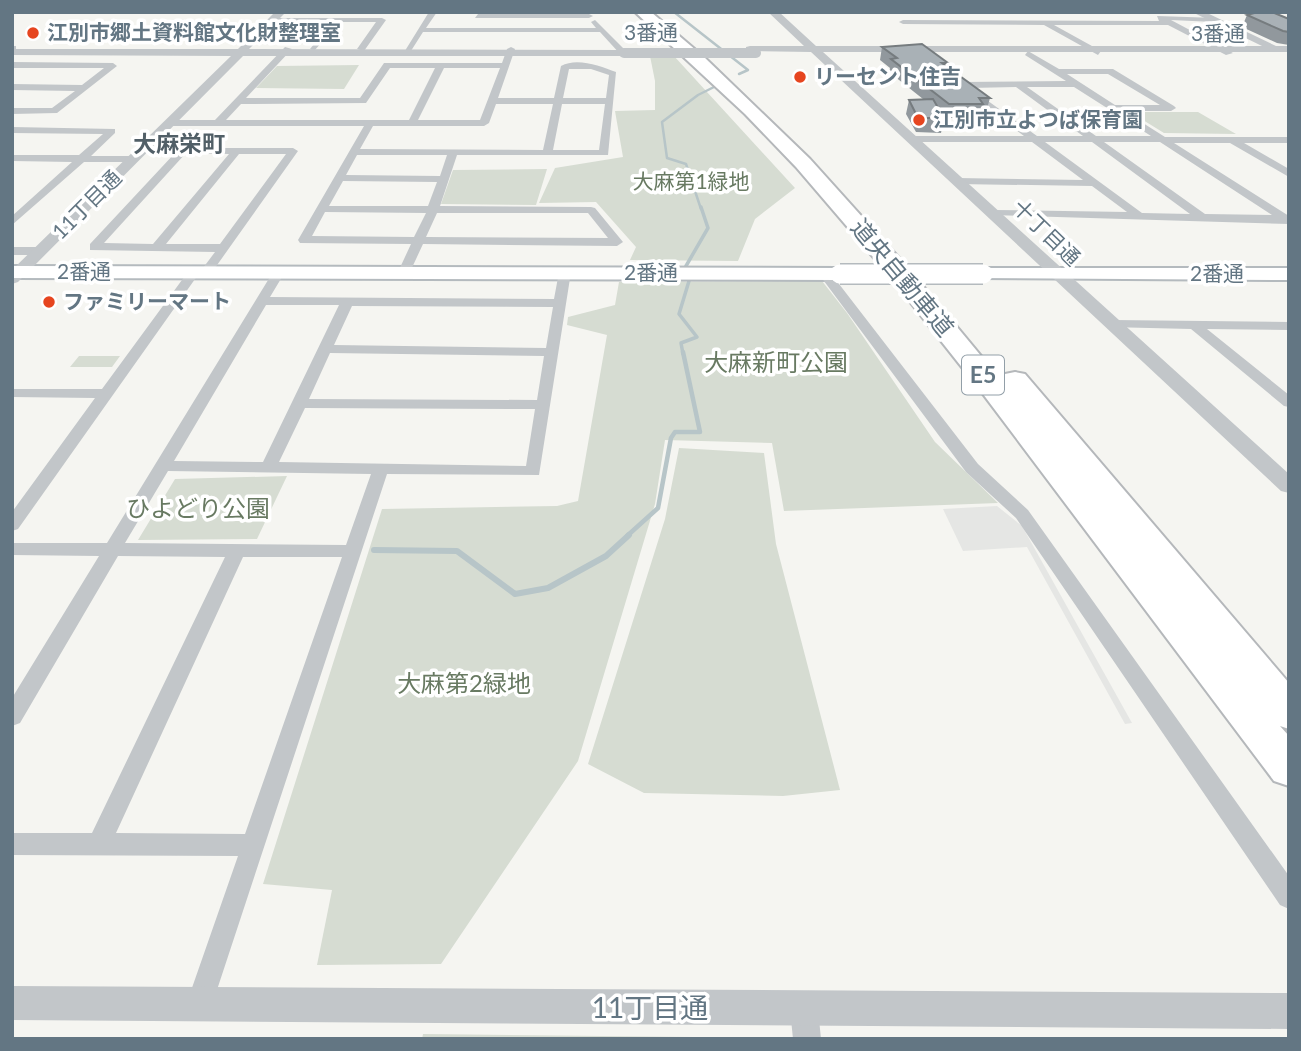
<svg xmlns="http://www.w3.org/2000/svg" width="1301" height="1051" viewBox="0 0 1301 1051" font-family="Lato,'Noto Sans JP',sans-serif">
<style>
.built{fill:#e5e6e4}
.green{fill:#d6dcd2}
.lines{fill:none;stroke-linecap:round;stroke-linejoin:round}
.stream-far3{stroke:#b7c5c8;stroke-width:2.5}
.stream-far2{stroke:#b7c5c8;stroke-width:3.5}
.stream-far1{stroke:#b7c5c8;stroke-width:4.5}
.stream{stroke:#b7c5c8;stroke-width:6}
.secondary-casing{stroke:#b4babe;stroke-width:4}
.motorway-casing{stroke:#b5b8bb;stroke-width:4}
.minor{fill:#c2c6c9;fill-rule:evenodd}
.tertiary{fill:#c2c6c9;fill-rule:evenodd}
.secondary{fill:#fff;fill-rule:evenodd}
.motorway{fill:#fff;fill-rule:evenodd}
.secondary-bridge-casing{stroke:#b4babe;stroke-width:22;stroke-linecap:butt}
.tertiary-bridge{stroke:#c2c6c9;stroke-width:10}
.secondary-bridge{stroke:#fff;stroke-width:19}
.wall{fill:#91989d}
.building{fill:#a9b1b6;stroke:#767c7f;stroke-width:2}
.poi-dot{fill:#e6451f;stroke:#fff;stroke-width:2.5}
.labels{text-anchor:middle;stroke-width:7;stroke-linejoin:round;paint-order:stroke}
.far-poi-label{font-size:21px;font-weight:bold;fill:#637683;stroke:#fff;text-anchor:start}
.far-street-label{font-size:21px;fill:#637683;stroke:#fff}
.far-park-label{font-size:21px;fill:#687a62;stroke:#fff}
.far-quarter-label{font-size:23px;font-weight:bold;fill:#515f67;stroke:#fff}
.shield{fill:#fff;stroke:#929fa8;stroke-width:2}
.shield-label{font-size:23px;font-weight:bold;fill:#637683}
.street-label{font-size:24px;fill:#637683;stroke:#fff}
.park-label{font-size:24px;fill:#687a62;stroke:#fff}
.near-street-label{font-size:28px;fill:#637683;stroke:#fff}
</style>
<rect width="100%" height="100%" fill="#f5f5f1"/>
<!-- built -->
<path class="built" d="M997,506L1022,526L1132,723L1125,724L1027,547L963,551L943,509Z"/>
<!-- green -->
<path class="green" d="M650,56H674L795,188L755,219L738,261L630,260L636,247L596,202L539,203L555,168L623,157L615,111L655,110V81Z
M359,65L344,89L256,88L277,66Z
M1130,112H1198L1236,134L1164,133Z
M547,169L536,205L441,204L453,170Z
M822,281L847,313L935,442L998,503L784,511L772,443L665,440L655,504L578,761L441,964L317,965L332,890L263,884L382,509L557,506L578,501L607,335L567,325L568,317L615,305L619,282Z
M79,356H120L112,367H70Z
M679,448L764,453L776,544L840,790L783,796L644,793L588,764L665,519Z
M287,476L257,539L138,540L175,479Z
M423,1034L782,1038V1039H422Z"/>
<g class="lines">
<!-- stream-far3 -->
<path class="stream-far3" d="M674,12L748,70L739,74
M701,209L686,164L667,158L662,122L698,95L714,87"/>
<!-- stream-far2 -->
<path class="stream-far2" d="M686,266L708,228L701,207
M683,354L681,343L697,337L679,314L689,281"/>
<!-- stream-far1 -->
<path class="stream-far1" d="M627,536L658,508L671,438L675,432H700L683,352"/>
<!-- stream -->
<path class="stream" d="M374,550L457,551L515,594L548,588L606,556L629,535"/>
<!-- secondary casing -->
<g class="secondary-casing">
<path id="secondary" d="M12,266L840,268L849,274L840,280L12,278Z
M983,268H1289V280L976,278L974,274Z"/>
</g>
<!-- motorway casing -->
<g class="motorway-casing">
<path id="motorway" d="M635,12H651L704,57L810,159L909,269L1001,380L1005,374L1015,372L1025,374L1289,683V729L1280,726L1289,736V786L1274,781L983,394L892,279L796,167L745,114Z"/>
</g>
<!-- minor -->
<path class="minor" d="M429,12H437L426,28H596L591,22L595,20L628,53L621,55L600,32H423L409,54H403Z
M478,14H589L593,16L589,18H475Z
M1157,16L1217,18L1214,22L1171,20L1233,53L1226,55L1168,25H1054L1101,51L1098,55L1044,25L903,24L899,22L903,20L1159,21Z
M270,18H382L386,20L364,51L357,49L376,22H340L314,51L310,49L332,22H273Z
M12,46H16V50H12Z
M285,47L292,49L246,98H360L384,63H502L507,49L511,47L515,49L498,98H554L561,66C577,57 600,66 616,72L608,155H457L440,206L591,207L595,208L623,242L617,246L423,244L410,272L404,276L398,272L411,244L300,243L298,240L364,126H170L165,123L170,120H215ZM390,68H435L409,120H226L241,104L366,103ZM444,68H500L480,120H418ZM569,69H591L609,75L606,98H563ZM496,104H553L543,150L360,149L373,126H484L489,123ZM562,104H605L599,150H553ZM357,155H447L440,176L346,175ZM343,181L437,182L428,206H329ZM325,212L426,213L414,237L312,236ZM437,213H588L608,238L426,237Z
M1028,51L1059,69H1113L1174,106L1176,108L1171,111H1124L1165,137H1289V143H1244L1289,169V177L1230,143H1174L1289,216V224L990,215V211L994,210L1127,212L1092,186L957,184L952,181L957,178L1083,180L1032,142H912L907,139L912,136H1024L957,85L961,82L1066,81L1025,55ZM1067,74H1108L1160,105H1115ZM1016,87L1083,136H1037L970,88ZM1027,87H1074L1151,136H1096ZM1045,142H1092L1190,214L1142,213ZM1104,142H1160L1272,215L1205,214Z
M12,62L113,63L117,66L57,113L12,114V108H52L75,91L12,90V84L82,85L104,68H12Z
M12,127L115,129V133L91,156H134L139,159L134,162H84L12,225V216L72,162L12,161V155H79L103,134L12,133Z
M139,148H293L298,151L210,275L200,272L18,529L12,531V512L95,398L12,397V389H102L190,269L200,272L215,252L90,250V244L175,153H143L139,152ZM186,153L229,154L153,244L104,243ZM239,154H286L220,244H166Z
M12,247H41L47,251L41,255H12Z
M279,268L285,272L270,297L554,299L559,272L565,268L571,272L539,475L387,474L212,1005L209,1015L199,1018L189,1015L186,1005L238,856L12,855V833H92L225,557L118,556L20,723L12,726V698L99,556L12,555V543H107L273,272ZM266,305H339L263,462L174,461ZM352,306L553,307L546,348L334,345ZM330,353L544,356L537,400L309,399ZM305,408L535,409L526,466L279,462ZM168,471L371,474L346,545L125,543ZM243,557H342L245,834L116,833Z
M825,270L829,271L978,464L1028,510L1289,876V909L1280,905L1016,518L966,472L821,277V271Z
M1113,320L1289,322V330L1207,329L1289,395V407L1284,406L1191,329L1108,327V321Z
M804,995L814,999L818,1009L821,1039H793L790,1009L794,999Z"/>
<!-- tertiary -->
<path class="tertiary" d="M275,12H286L249,49L624,50L629,53L624,56H243L18,282L12,284V270L231,56L12,55V49H238Z
M768,12H779L816,46H1262L1192,12H1205L1276,46H1289V52H823L1289,474V493L1281,491L811,52L746,51V47L750,46H804Z
M12,986L1289,993V1029L12,1020Z"/>
<!-- secondary -->
<use href="#secondary" class="secondary"/>
<!-- motorway -->
<use href="#motorway" class="motorway"/>
<!-- secondary-bridge casing -->
<g class="secondary-bridge-casing">
<path id="secondary-bridge" d="M840,274H983"/>
</g>
<!-- tertiary-bridge -->
<path class="tertiary-bridge" d="M624,53H756"/>
<!-- secondary-bridge -->
<use href="#secondary-bridge" class="secondary-bridge"/>
</g>
<!-- wall -->
<path class="wall" d="M1247,15L1289,19V45L1277,43L1242,27Z
M882,47L990,98L986,112H981L980,118H946L942,115L944,118L941,133L916,132L906,114L909,100L923,99L889,72L890,68L880,60Z"/>
<!-- building -->
<path class="building" d="M1258,12H1272L1289,19V32L1283,31L1247,15Z
M922,44L948,63H942L990,98H979L983,104H949L891,59L897,58L882,47Z
M933,99L944,118H918L909,100Z"/>
<!-- markers -->
<g class="poi-dot">
<circle cx="33" cy="33" r="7"/>
<circle cx="800" cy="77" r="7"/>
<circle cx="919" cy="120" r="7"/>
<circle cx="49" cy="302" r="7"/>
</g>
<g class="labels">
<!-- far-poi labels -->
<g class="far-poi-label">
<text x="47" y="40">江別市郷土資料館文化財整理室</text>
<text x="814" y="84">リーセント住吉</text>
<text x="933" y="127">江別市立よつば保育園</text>
<text x="63" y="309">ファミリーマート</text>
</g>
<!-- far-street labels -->
<g class="far-street-label">
<text x="651" y="40">3番通</text>
<text x="1218" y="41">3番通</text>
<text transform="translate(87 205) rotate(-45)" y="7">11丁目通</text>
<text transform="translate(1046 233) rotate(44)" y="7">十丁目通</text>
<text x="84" y="279">2番通</text>
<text x="651" y="280">2番通</text>
<text x="1217" y="281">2番通</text>
</g>
<!-- far-park labels -->
<g class="far-park-label">
<text x="691" y="189">大麻第1緑地</text>
</g>
<!-- far-quarter labels -->
<g class="far-quarter-label">
<text x="179" y="152">大麻栄町</text>
</g>
<!-- shield labels -->
<rect class="shield" x="962" y="355.5" width="42" height="39" rx="5"/>
<g class="shield-label">
<text x="983" y="383">E5</text>
</g>
<!-- street labels -->
<g class="street-label">
<text transform="translate(902 278) rotate(50)" y="8">道央自動車道</text>
</g>
<!-- park labels -->
<g class="park-label">
<text x="776" y="371">大麻新町公園</text>
<text x="198" y="517">ひよどり公園</text>
<text x="464" y="692">大麻第2緑地</text>
</g>
<!-- near-street labels -->
<g class="near-street-label">
<text x="650" y="1018">11丁目通</text>
</g>
</g>
<!-- border -->
<rect width="1301" height="1051" fill="none" stroke="#637683" stroke-width="28"/>
</svg>
